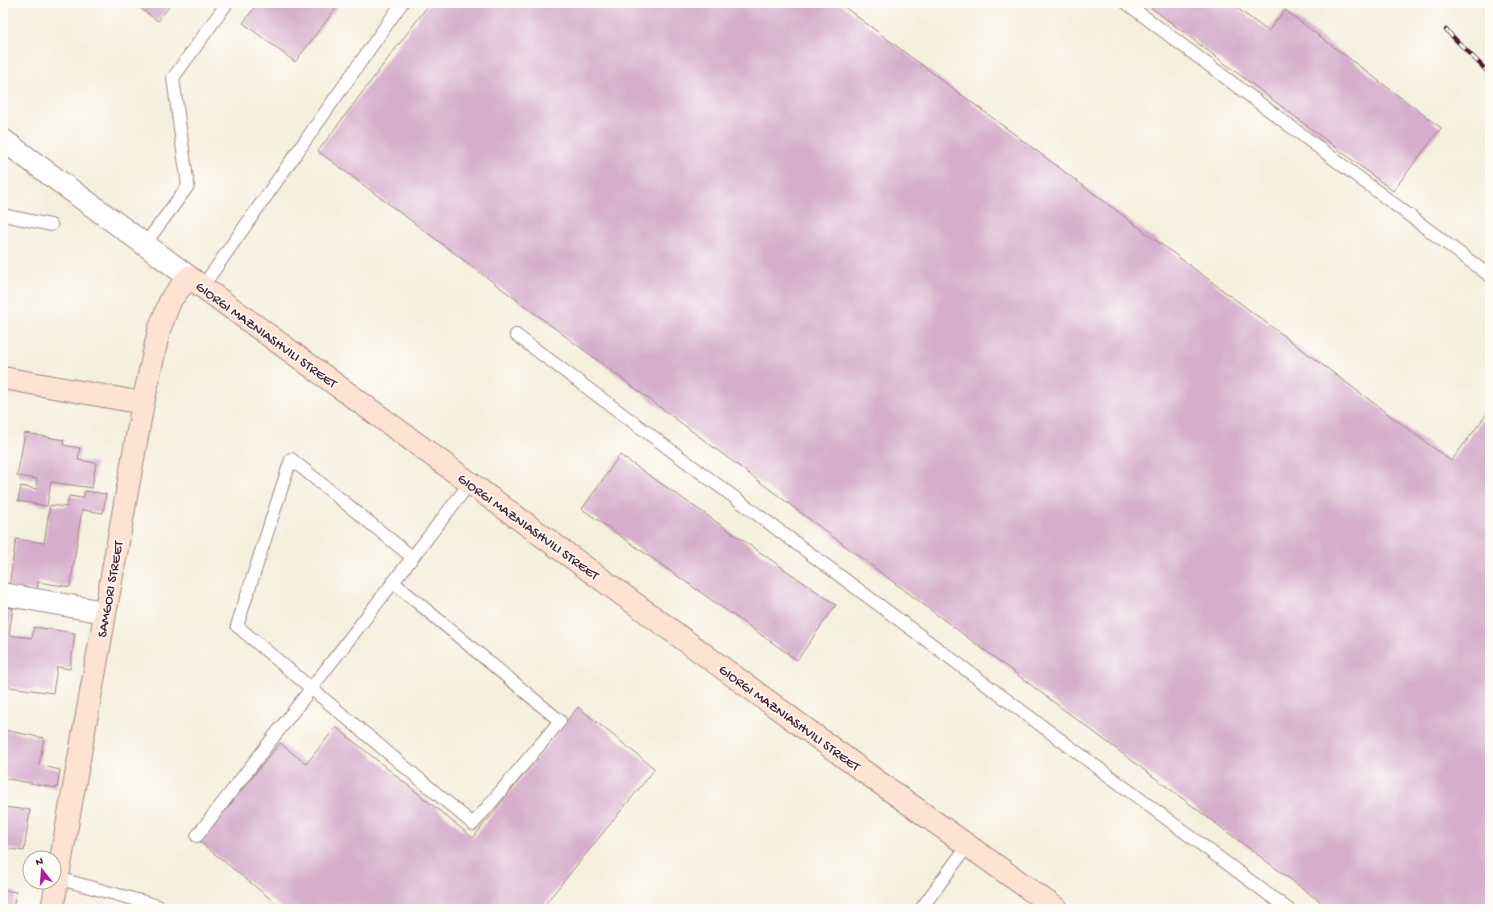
<svg xmlns="http://www.w3.org/2000/svg" width="1493" height="912" viewBox="0 0 1493 912" font-family="'Gochi Hand',sans-serif">
<style>
.building{fill:#d6aecc}
.lines{fill:none;stroke-linecap:round;stroke-linejoin:round}
.lane-casing{stroke:#a08784;stroke-width:14}
.street-casing{stroke:#a08784;stroke-width:24}
.secondary-casing{stroke:#a08784;stroke-width:24}
.lane{stroke:#fff;stroke-width:12}
.street{stroke:#fff;stroke-width:22}
.secondary{stroke:#fee3d2;stroke-width:22}
.rail-casing{stroke:#4a1f2b;stroke-width:4.5}
.rail{stroke:#fdfcf7;stroke-width:3;stroke-dasharray:9;stroke-linecap:butt}
.labels{text-anchor:middle;stroke-width:3.5;stroke-linejoin:round;paint-order:stroke}
.street-label{font-size:14px;fill:#4a1f2b;stroke:#fdfcf7}
</style>
<rect width="100%" height="100%" fill="#fdfcf7"/>
<filter id="ink" filterUnits="userSpaceOnUse"><feTurbulence type="fractalNoise" baseFrequency=".025" numOctaves="2"/><feDisplacementMap in="SourceGraphic" scale="8" xChannelSelector="R" yChannelSelector="G"/><feConvolveMatrix kernelMatrix="1 2 1 2 8 2 1 2 1" color-interpolation-filters="sRGB"/></filter>
<filter id="wash" filterUnits="userSpaceOnUse"><feTurbulence type="fractalNoise" baseFrequency=".012" numOctaves="4" result="noise"/><feDisplacementMap in="SourceGraphic" scale="16" xChannelSelector="R" yChannelSelector="G"/><feGaussianBlur stdDeviation="0.9" result="paint"/><feColorMatrix in="noise" values="0 0 0 0 0 0 0 0 0 0 0 0 0 0 0 0 0 1.4 0 .05"/><feComposite in="paint" operator="in"/></filter>
<g filter="url(#wash)">
<rect width="100%" height="100%" fill="#f5efdd"/>
<g id="blocks">
<!-- building -->
<path class="building" d="M133,3H172L158,21Z
M258,3H340L295,62L243,23Z
M430,3H839L1451,461L1490,410V909H1330L318,151Z
M1145,3H1230L1268,31L1285,10L1441,128L1393,191Z
M25,433L64,440L63,445L80,448L78,460L96,463L92,488L51,482L47,506L18,501L21,486L36,489L37,479L17,476Z
M620,455L836,605L797,660L582,509Z
M85,491L106,494L103,513L82,510L70,587L38,582L37,591L9,587L16,539L44,543L50,505L67,507L69,496L83,498Z
M3,607L13,608L9,635L32,638L34,627L75,633L70,669L57,667L53,693L3,686Z
M578,707L655,769L541,909H283L200,842L280,743L306,764L336,727L473,838Z
M4,730L44,738L39,765L60,770L57,788L3,778V737Z
M3,807L30,810L24,851L3,848Z
M3,890L16,892L13,909H3Z"/>
</g>
</g>
<g filter="url(#ink)">
<use href="#blocks" fill-opacity="0" stroke="#a08784" stroke-width="1"/>
<g class="lines">
<!-- lane casing -->
<g class="lane-casing">
<path id="lane" d="M1126,3L1490,276
M3,215L51,225
M145,244L188,186L173,78L227,3
M203,286L402,3
M516,335L1288,909
M393,582L560,721L473,824L237,626L291,459L412,557
M197,836L470,483
M57,878L155,905L164,909
M921,909L968,845"/>
</g>
<!-- street casing -->
<g class="street-casing">
<path id="street" d="M3,140L189,277
M3,594L104,612"/>
</g>
<!-- secondary casing -->
<g class="secondary-casing">
<path id="secondary" d="M3,378L143,403
M52,909L143,403L159,330L171,299L189,277L870,776L1057,909"/>
</g>
<!-- lane -->
<use href="#lane" class="lane"/>
<!-- street -->
<use href="#street" class="street"/>
<!-- secondary -->
<use href="#secondary" class="secondary"/>
<!-- rail casing -->
<g class="rail-casing">
<path id="rail" d="M1446,30L1490,74"/>
</g>
<!-- rail -->
<use href="#rail" class="rail"/>
</g>
</g>
<g class="labels">
<!-- street labels -->
<g class="street-label">
<text transform="translate(267 334) rotate(36)" y="5">GIORGI MAZNIASHVILI STREET</text>
<text transform="translate(529 526) rotate(36)" y="5">GIORGI MAZNIASHVILI STREET</text>
<text transform="translate(109 589) rotate(-80)" y="5">SAMGORI STREET</text>
<text transform="translate(790 717) rotate(36)" y="5">GIORGI MAZNIASHVILI STREET</text>
</g>
</g>
<!-- margin -->
<rect width="1493" height="912" fill="none" stroke="#fdfcf7" stroke-width="16"/>
<!-- north arrow -->
<g transform="translate(42 870) rotate(343)"><circle r="19" fill="#fdfcf7" stroke="#b5a4a5"/>
<path d="M0-3L7 15L0 10L-7 15Z" fill="#b5179e"/>
<text y="-6" font-size="11" font-weight="bold" text-anchor="middle" fill="#4a1f2b">N</text>
</g>
</svg>
